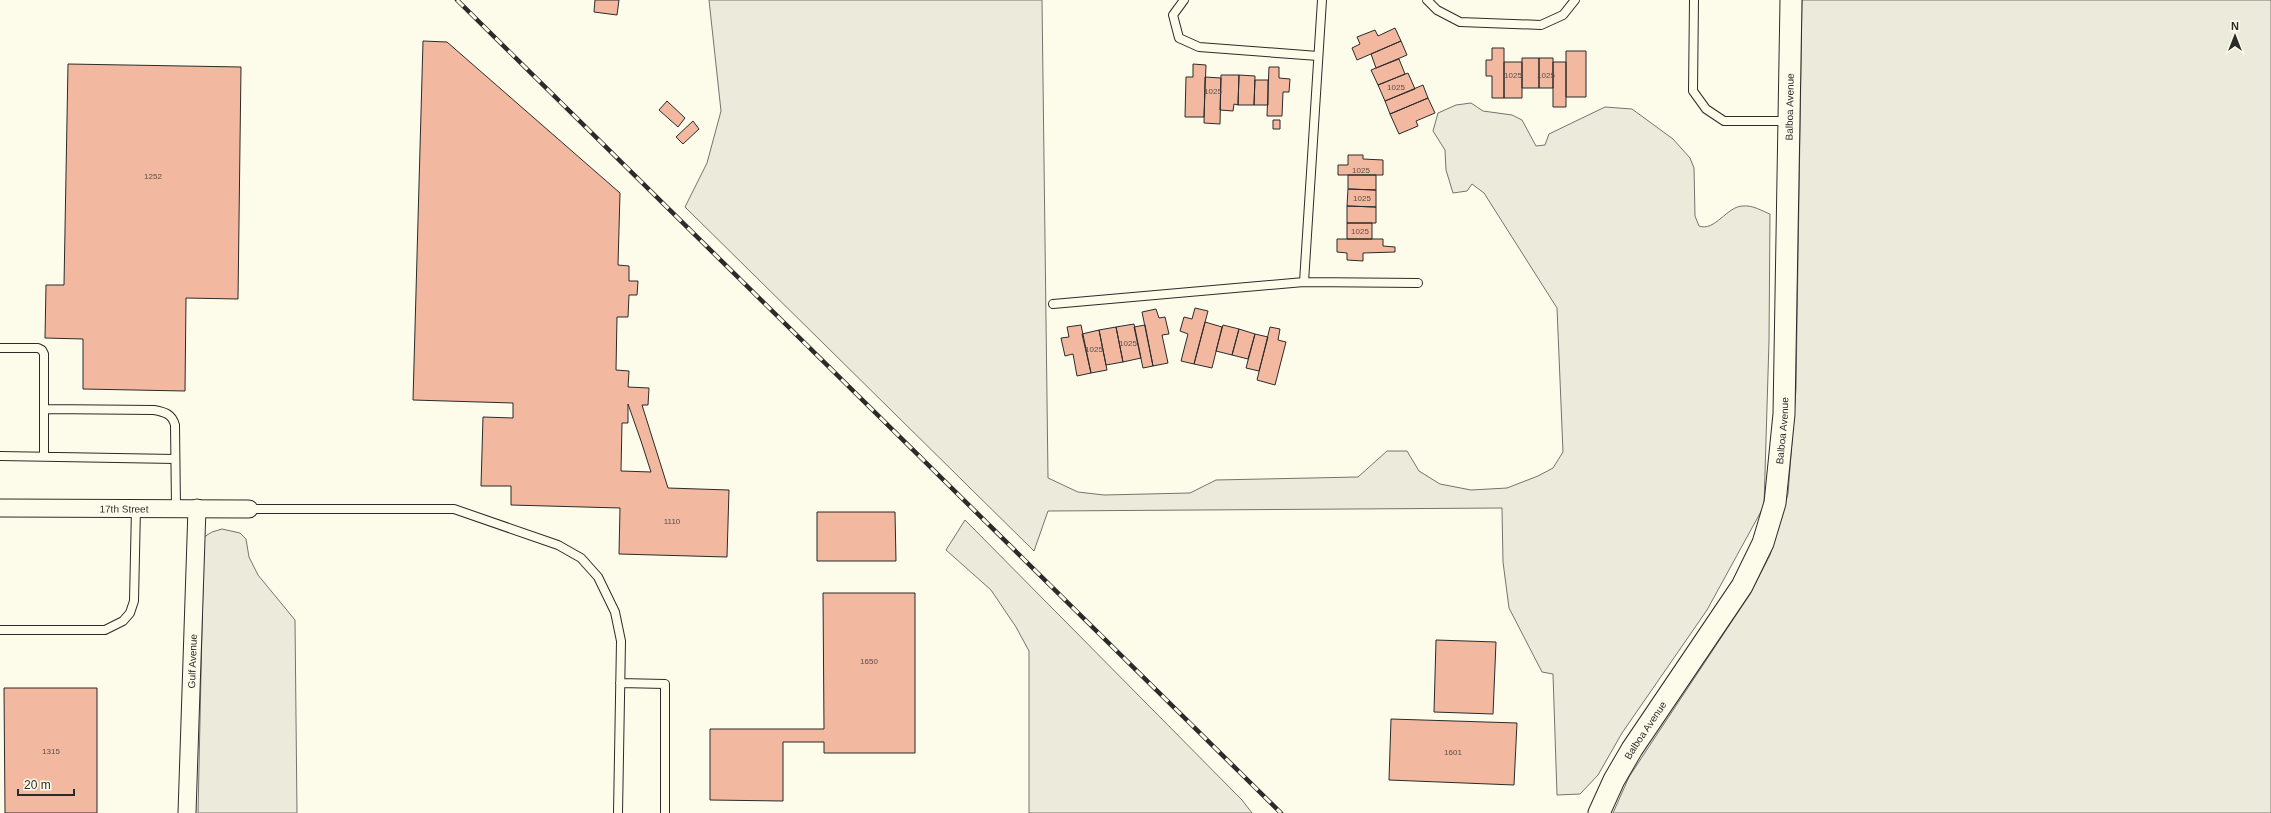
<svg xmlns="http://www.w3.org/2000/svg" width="2271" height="813" viewBox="0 0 2271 813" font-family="Helvetica,sans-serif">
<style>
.green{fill:#ecebdb;stroke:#74746e}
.building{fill:#f2b8a0;stroke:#2b2b2b;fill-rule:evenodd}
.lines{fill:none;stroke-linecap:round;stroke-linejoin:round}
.service-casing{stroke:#2b2b2b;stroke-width:10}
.minor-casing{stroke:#2b2b2b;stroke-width:19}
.tertiary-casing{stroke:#2b2b2b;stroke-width:23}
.service{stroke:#fdfbea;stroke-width:8}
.minor{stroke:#fdfbea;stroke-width:17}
.tertiary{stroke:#fdfbea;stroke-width:21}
.rail-casing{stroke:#2b2b2b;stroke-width:4.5}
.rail{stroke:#fdfbea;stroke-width:3;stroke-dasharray:9;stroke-linecap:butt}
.labels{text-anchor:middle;stroke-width:3;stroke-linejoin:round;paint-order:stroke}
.number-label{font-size:8px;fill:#5d4e48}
.street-label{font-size:10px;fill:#2b2b2b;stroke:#fdfbea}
</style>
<rect width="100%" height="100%" fill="#fdfbea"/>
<!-- green -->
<path class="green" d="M709,0H1042L1048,478L1078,492L1104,495L1190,493L1216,480L1358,477L1387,451H1407L1419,471L1440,484L1471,490L1507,488L1538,476L1553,468L1563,452L1557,308L1484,193L1472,184L1467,191L1453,193L1446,170L1445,150L1433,131L1438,113L1456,105L1471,103L1483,111L1512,115L1522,120L1536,146L1545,145L1549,134L1605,107L1632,109L1673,139L1690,158L1694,168L1695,216L1699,226C1715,232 1727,206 1743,206C1753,205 1762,211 1770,214L1769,341L1764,506L1707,610L1622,733L1598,775L1580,794L1557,795L1553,674L1542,672L1509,608L1503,562L1502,508L1048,511L1034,551L685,207L707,163L721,111Z
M1802,0H2271V813H1613L1629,777L1646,751L1750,594L1770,555L1788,494L1796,389Z
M965,520L1242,800L1252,813H1029V651L1016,627L991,590L946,550Z
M222,529L240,533L246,539L249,557L258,575L295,620L297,813H198L204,537L212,532Z"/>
<!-- building -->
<path class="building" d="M595,0H619L617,15L594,12Z
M1395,28L1401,41L1357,60L1352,48L1360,44L1357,37L1375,30L1378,36Z
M423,41L447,42L620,193L618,265L629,266V281H638L637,295H629L628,317H617L616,370L629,371L628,387L649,388L648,405H642L668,488L729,490L727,557L619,554L620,508L511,505V486H481L483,417L513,418V403L413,400ZM628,404L641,441L651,472L621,471L622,423H628Z
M1401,41L1407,55L1376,68L1371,54Z
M1492,48H1504V98H1492V76H1486V60H1492Z
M1566,51H1586V97H1566Z
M1522,58H1539V88H1522Z
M1539,58H1553V88H1539Z
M1399,59L1405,74L1378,85L1371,70Z
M1504,62H1522V98H1504Z
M1553,62H1566V107H1553Z
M68,64L241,67L238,299L186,298L185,391L83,389V339L45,338L46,285H64Z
M1193,64L1206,65L1204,117H1185L1186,77H1193Z
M1269,67H1279V78L1290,79L1289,92H1283L1282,116H1267Z
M1408,73L1415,89L1385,101L1378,85Z
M1221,75H1239L1238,105L1234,104L1233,111L1220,110Z
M1239,75L1255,76L1254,105H1238Z
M1205,77L1221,78L1220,124L1204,123Z
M1255,80H1268V105H1254Z
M1423,85L1428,98L1390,114L1385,101Z
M1428,98L1435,113L1416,121L1418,126L1399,134L1390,114Z
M667,101L685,118L678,127L659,110Z
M1273,120H1280V129H1273Z
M693,121L699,129L683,144L676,137Z
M1348,155H1363V159L1383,160V175H1338V165H1348Z
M1348,175H1376V190L1348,189Z
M1348,189L1376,190V207L1347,206Z
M1347,206L1376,207V223H1347Z
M1347,223H1372V239H1347Z
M1337,239H1383V246L1395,247V252L1363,253V261L1347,260V253L1337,252Z
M1195,308L1208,311L1194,364L1181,361L1188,334L1180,331L1184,317L1192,319Z
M1156,309L1159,318L1165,317L1169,334L1162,335L1168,363L1153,366L1142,312Z
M1205,322L1222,327L1212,368L1194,364Z
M1134,324L1141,358L1123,362L1116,327Z
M1081,325L1091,373L1077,376L1073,354L1065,356L1061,338L1069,337L1067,327Z
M1145,325L1153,366L1143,368L1134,327Z
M1223,325L1239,329L1232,355L1216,351Z
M1116,327L1123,362L1106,365L1099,330Z
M1270,327L1280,329L1278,340L1286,342L1275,385L1257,380Z
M1239,329L1255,334L1248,359L1232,355Z
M1099,330L1107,370L1091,373L1082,334Z
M1255,334L1268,337L1259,371L1246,368Z
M817,512H895L896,561H817Z
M823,593H915V753H824V742H783V801L710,800V729H824Z
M1436,640L1496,642L1493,714L1434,712Z
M4,688H97V813H5Z
M1391,719L1517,723L1514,785L1389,780Z"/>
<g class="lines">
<!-- service casing -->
<g class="service-casing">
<path id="service" d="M1184,0L1173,15L1179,38L1199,47L1318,56
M1427,0L1437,10L1460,22L1541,25L1563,15L1575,0
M1694,0L1693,91L1706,109L1724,121H1788
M1304,282L1322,0
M1053,304L1304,282L1418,283
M0,348H38L42,350L44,354V456
M45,409L154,410C165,412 172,414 175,425L176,508
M0,456L175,459
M249,509H454L558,545L581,558L598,577L615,612L621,641L618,813
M0,630H105L123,621L130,613L134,601L136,508
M620,683L665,684V813"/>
</g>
<!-- minor casing -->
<g class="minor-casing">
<g id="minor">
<path id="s1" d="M0,508L249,509"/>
<path id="s2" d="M187,813L197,508"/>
</g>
</g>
<!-- tertiary casing -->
<g class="tertiary-casing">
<g id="tertiary">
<path id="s3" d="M1599,813L1614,780L1632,749L1742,586L1763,543L1775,503L1784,414L1791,0"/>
</g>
</g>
<!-- service -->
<use href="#service" class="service"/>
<!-- minor -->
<use href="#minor" class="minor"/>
<!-- tertiary -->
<use href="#tertiary" class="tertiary"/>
<!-- rail casing -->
<g class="rail-casing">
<path id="rail" d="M457,0L1281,813"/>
</g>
<!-- rail -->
<use href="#rail" class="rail"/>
</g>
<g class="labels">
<!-- number labels -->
<g class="number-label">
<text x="1513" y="78">1025</text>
<text x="1546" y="78">1025</text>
<text x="1396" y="90">1025</text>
<text x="1213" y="94">1025</text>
<text x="1361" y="173">1025</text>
<text x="153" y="179">1252</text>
<text x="1362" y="201">1025</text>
<text x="1360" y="234">1025</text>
<text x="1128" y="346">1025</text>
<text x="1094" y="352">1025</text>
<text x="672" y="524">1110</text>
<text x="869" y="664">1650</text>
<text x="51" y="754">1315</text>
<text x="1453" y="755">1601</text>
</g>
<!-- street labels -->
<g class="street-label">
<text dy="4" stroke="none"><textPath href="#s3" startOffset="755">Balboa Avenue</textPath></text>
<text dy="4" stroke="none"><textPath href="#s3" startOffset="431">Balboa Avenue</textPath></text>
<text dy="4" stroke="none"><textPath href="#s1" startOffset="124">17th Street</textPath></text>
<text dy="4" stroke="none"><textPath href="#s2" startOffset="152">Gulf Avenue</textPath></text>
<text dy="4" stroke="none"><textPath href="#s3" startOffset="95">Balboa Avenue</textPath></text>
</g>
</g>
<!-- north arrow -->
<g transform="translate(2235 36)" stroke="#fdfbea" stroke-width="3" paint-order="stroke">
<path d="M0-3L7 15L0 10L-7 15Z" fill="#2b2b2b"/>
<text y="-6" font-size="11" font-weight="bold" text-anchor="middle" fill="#2b2b2b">N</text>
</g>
<!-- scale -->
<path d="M18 789v6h56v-6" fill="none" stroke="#2b2b2b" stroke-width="2"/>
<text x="24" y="789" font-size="12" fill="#2b2b2b" stroke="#fdfbea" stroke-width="3" paint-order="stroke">20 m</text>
</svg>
